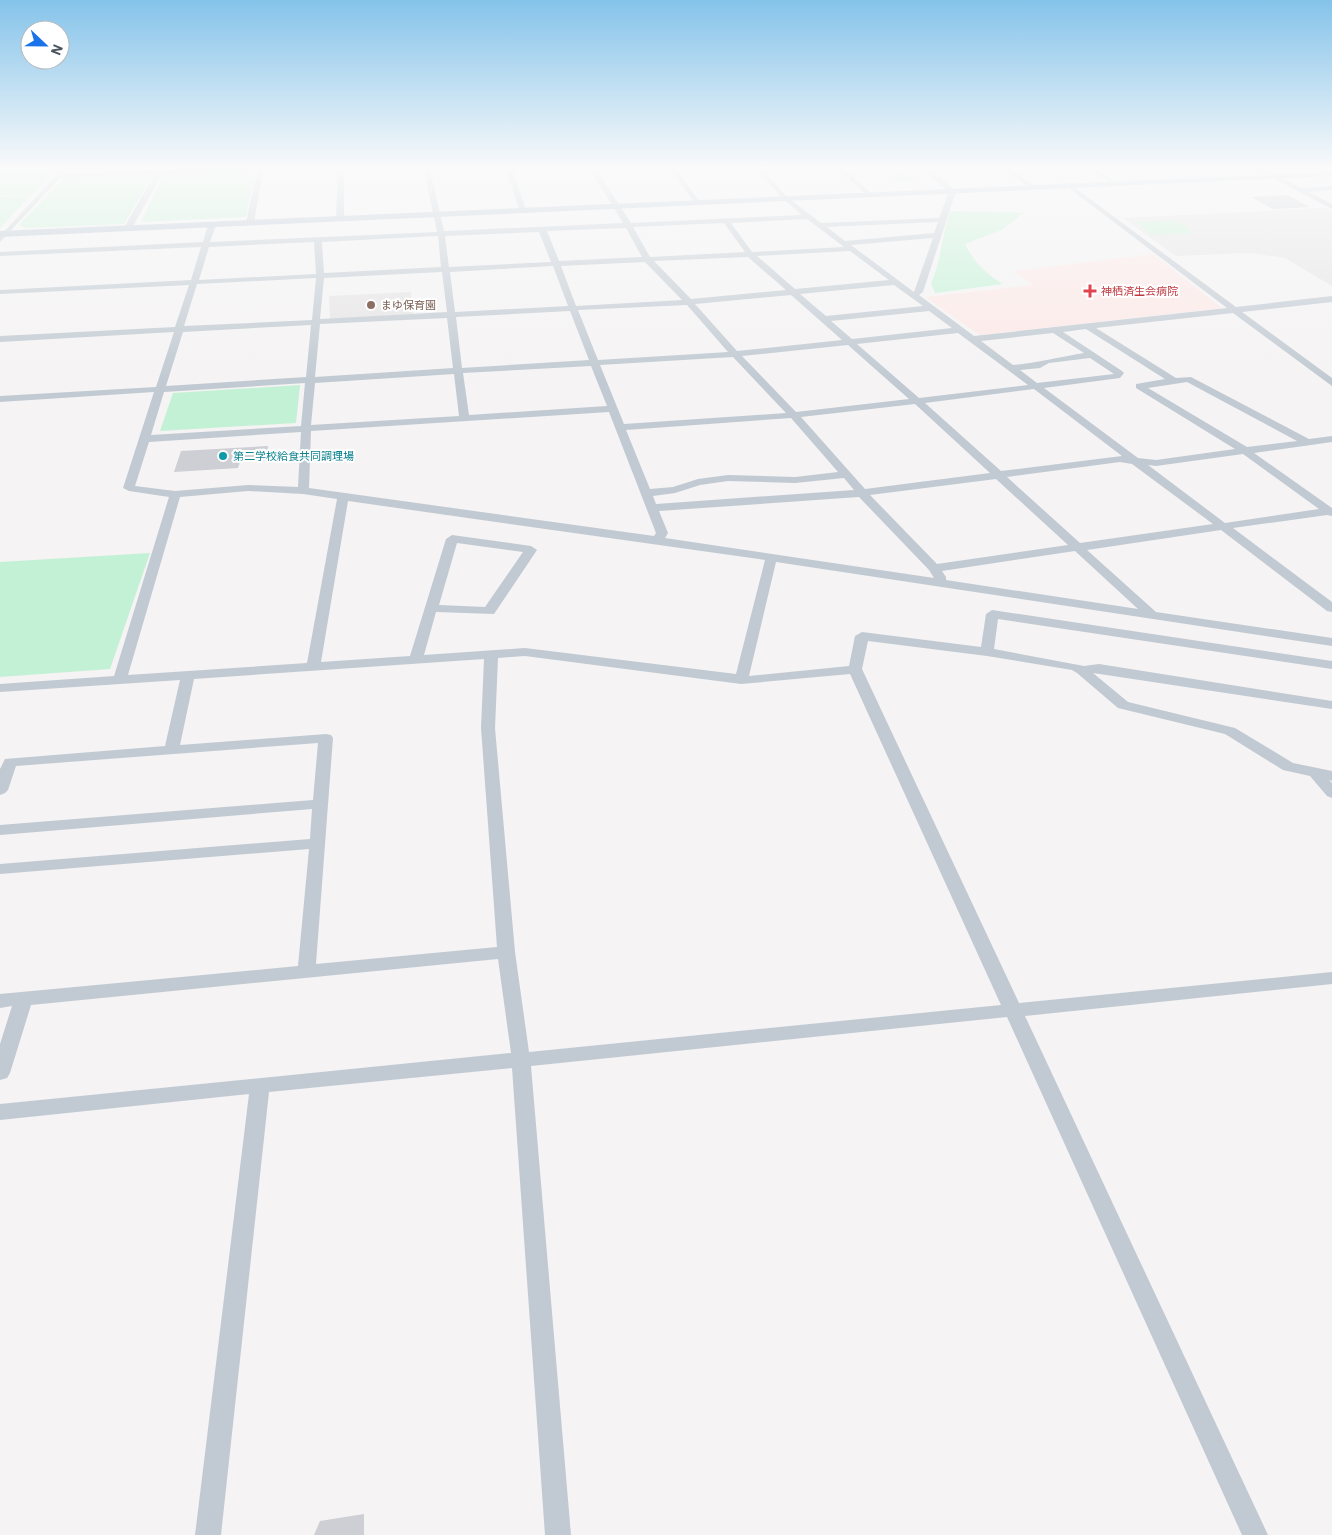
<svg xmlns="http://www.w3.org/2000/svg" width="1332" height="1535" viewBox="0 0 1332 1535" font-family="'IBM Plex Sans','Noto Sans JP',sans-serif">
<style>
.education{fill:#e6e4e5}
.medical{fill:#fce8e6}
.green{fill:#c3f1d5}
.building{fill:#cdcfd5}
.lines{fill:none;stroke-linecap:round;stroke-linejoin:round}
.minor{fill:#c1cad2;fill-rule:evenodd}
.major{fill:#b3c2d1;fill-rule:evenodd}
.health-dot{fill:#e0444e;stroke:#fff;stroke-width:2}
.education-dot{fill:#8d6e63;stroke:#fff;stroke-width:2}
.culture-dot{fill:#0f9aa8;stroke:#fff;stroke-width:2}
.labels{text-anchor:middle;stroke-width:4;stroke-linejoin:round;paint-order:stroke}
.far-health-label{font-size:11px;fill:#be3a42;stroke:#fff;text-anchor:start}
.far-education-label{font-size:11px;fill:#785e54;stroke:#fff;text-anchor:start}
.far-culture-label{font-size:11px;fill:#0d838f;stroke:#fff;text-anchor:start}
</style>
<rect width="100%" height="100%" fill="#f5f3f3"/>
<!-- education -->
<path class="education" d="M1326,208L1332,211V286L1285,258L1250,253L1176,256L1123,218Z
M411,292L413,314L330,319L329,296Z"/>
<!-- medical -->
<path class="medical" d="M1153,254L1222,308L980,335L925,297L1033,285L1013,271Z"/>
<!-- green -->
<path class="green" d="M31,166H59L32,195L0,196V167Z
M899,166L916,181L897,182L880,167Z
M255,170L246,217L141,222L164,174Z
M154,174L124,224L25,228L19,225L65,177Z
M30,196L0,228V197Z
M950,211L1023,213L1002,230L965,244C974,262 986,274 1003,284L935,293L931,283C941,262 942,235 950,211Z
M1175,220L1193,233L1152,235L1135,222Z
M300,385L296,423L160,431L173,393Z
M150,553L110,669L0,677V562Z"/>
<!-- building -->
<path class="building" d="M1287,195L1310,207L1273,209L1251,197Z
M268,446L266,460L240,462L238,468L174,472L181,451Z
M364,1514V1535H314L320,1521Z"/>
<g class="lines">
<!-- minor -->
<path class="minor" d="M160,166H166L164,170L258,166H330L327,168L263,170L254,223L250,225L246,223L257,171L162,174L133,226L129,228L125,226L155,174L60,178L0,242V236L63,168L68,169L64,174L157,170Z
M338,166H344V217L340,219L336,217Z
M423,166H429L444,231L623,223L588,166H594L631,223L802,215L782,198L753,166H759L786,196L821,223L939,218L949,192L918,166H925L956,191L923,292L919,295L974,336L1227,308L1065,185L1064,184L1067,182L1236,307L1332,296V302L1242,312L1332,378V386L1233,313L1096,328L1176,378L1191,377L1309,439L1332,436V442L1254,453L1332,508V516L1327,515L1233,528L1332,602V612L1327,611L1221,530L1087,550L1156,612L1332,638V646L776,562L749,676L849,666L855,636L862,632L981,647L986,614L992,610L1332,661V669L998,619L994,649L1084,666L1099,664L1332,701V709L1093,673L1128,702L1235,728L1293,763L1332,771V781L1329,780L1332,783V798L1327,796L1310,776L1283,770L1225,734L1118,708L1077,673L1072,670L987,656L868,641L862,669L1019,1003L1332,972V984L1025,1016L1268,1535H1242L1007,1017L531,1066L571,1535H545L512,1068L269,1092L221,1535H195L249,1094L0,1120V1104L511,1053L498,959L31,1005L10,1073L7,1078L0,1080V1044L12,1006L0,1008V994L298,966L309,849L0,874V864L310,839L312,809L0,835V825L313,800L318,743L16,766L8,790L5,793L0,795V769L5,759L165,746L180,680L0,692V684L114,676L169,497L129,491L123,488L154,392L0,402V396L156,387L174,332L0,342V336L175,327L189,285L0,294V290L191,280L201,247L0,256V252L203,242L208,225L212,223L216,225L210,242L437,232ZM807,219L844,247L752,252L731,223ZM938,222L934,233L845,241L827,227ZM724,223L745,252L650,257L633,227ZM626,228L642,257L559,261L547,231ZM539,232L551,262L449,267L445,236ZM438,236L441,267L324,273L322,242ZM933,238L914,292L851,245ZM314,242L316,274L199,280L209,247ZM850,251L889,280L795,289L757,256ZM748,257L786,290L691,299L654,261ZM645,262L682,300L576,306L561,266ZM553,266L568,306L455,312L450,272ZM442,272L447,312L320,319L324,278ZM316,278L312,320L184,326L197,284ZM894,285L923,306L826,316L800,294ZM791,295L842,340L737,351L695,304ZM687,305L728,352L598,360L578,310ZM570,311L589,360L462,368L456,317ZM929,311L952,328L852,339L831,321ZM447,318L453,368L315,377L320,324ZM311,325L306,377L166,386L183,332ZM1086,329L1165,379L1136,384V388L1235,449L1156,460L1138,458L1044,388L1120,378L1124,373L1122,371L1063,332ZM958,333L1028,385L919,398L857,344ZM1053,333L1084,353C1059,357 1037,363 1013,365L981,341ZM848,345L909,399L796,412L742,356ZM733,357L786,413L624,424L600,365ZM1090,358L1114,374L1037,383L1020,370L1040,368L1049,363ZM591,366L607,406L469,415L463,373ZM454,374L459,416L311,425L315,383ZM1187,382L1297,441L1247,447L1148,388ZM305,383L301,426L151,435L164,392ZM1034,389L1122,456L1001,471L925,403ZM915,404L990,473L865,489L801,417ZM609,412L656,533L654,536L309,488L311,431ZM791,418L838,472L795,477L728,475L698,479L673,487L650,489L626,430ZM301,432L298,487L248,485L175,491L135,486L149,442ZM1243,454L1319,509L1225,523L1148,465L1156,466ZM1120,462L1132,464L1213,524L1080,543L1007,477ZM844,478L854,490L656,504L653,496L675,493L700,485L728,481L795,483ZM996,479L1068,545L937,564L870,495ZM248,491L303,494L337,499L307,663L128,675L180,497ZM859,497L929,570L934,578L665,538L668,533L659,511ZM348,501L765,560L736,674L525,648L424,655L436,612L494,614L537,550L531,546L452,535L446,539L410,656L321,662ZM457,543L523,552L485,607L439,605ZM1075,551L1138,609L946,580V577L942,571ZM525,656L741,684L850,674L1001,1005L529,1052L515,952L495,728L498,658ZM484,659L481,728L497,947L316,964L333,738L331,735L326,734L180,745L194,679Z
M505,166H511L527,213L520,211Z
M668,166H674L699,201L698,202H694Z
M834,166H841L872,194V196H868Z
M999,166H1006L1037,188L1032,189Z
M1085,166H1092L1119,184L1114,185Z
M1250,166H1258L1301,188L1332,186V190L1308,192L1332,204V209Z"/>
<!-- major -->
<path class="major" d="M1332,172V176L0,237V231Z"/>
</g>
<!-- sky -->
<linearGradient id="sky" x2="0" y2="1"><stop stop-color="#85c3ea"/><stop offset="0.44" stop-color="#fafafa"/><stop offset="1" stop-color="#fafafa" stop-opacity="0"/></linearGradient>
<rect width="1332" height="381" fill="url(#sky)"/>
<!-- markers -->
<path class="health-dot" d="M1087.5 283.5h5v5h5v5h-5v5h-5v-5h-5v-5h5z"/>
<circle class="education-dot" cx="371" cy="305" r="5"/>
<circle class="culture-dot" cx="223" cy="456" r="5"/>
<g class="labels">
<!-- far-health labels -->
<g class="far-health-label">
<text x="1101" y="295">神栖済生会病院</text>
</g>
<!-- far-education labels -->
<g class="far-education-label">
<text x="381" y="309">まゆ保育園</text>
</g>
<!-- far-culture labels -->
<g class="far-culture-label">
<text x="233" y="460">第二学校給食共同調理場</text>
</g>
</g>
<!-- north arrow -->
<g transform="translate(45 45) rotate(112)"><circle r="24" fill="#ffffff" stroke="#b7bbc0"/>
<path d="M0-4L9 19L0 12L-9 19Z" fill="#1a73e8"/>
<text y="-8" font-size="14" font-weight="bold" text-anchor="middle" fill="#4a5661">N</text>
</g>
</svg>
